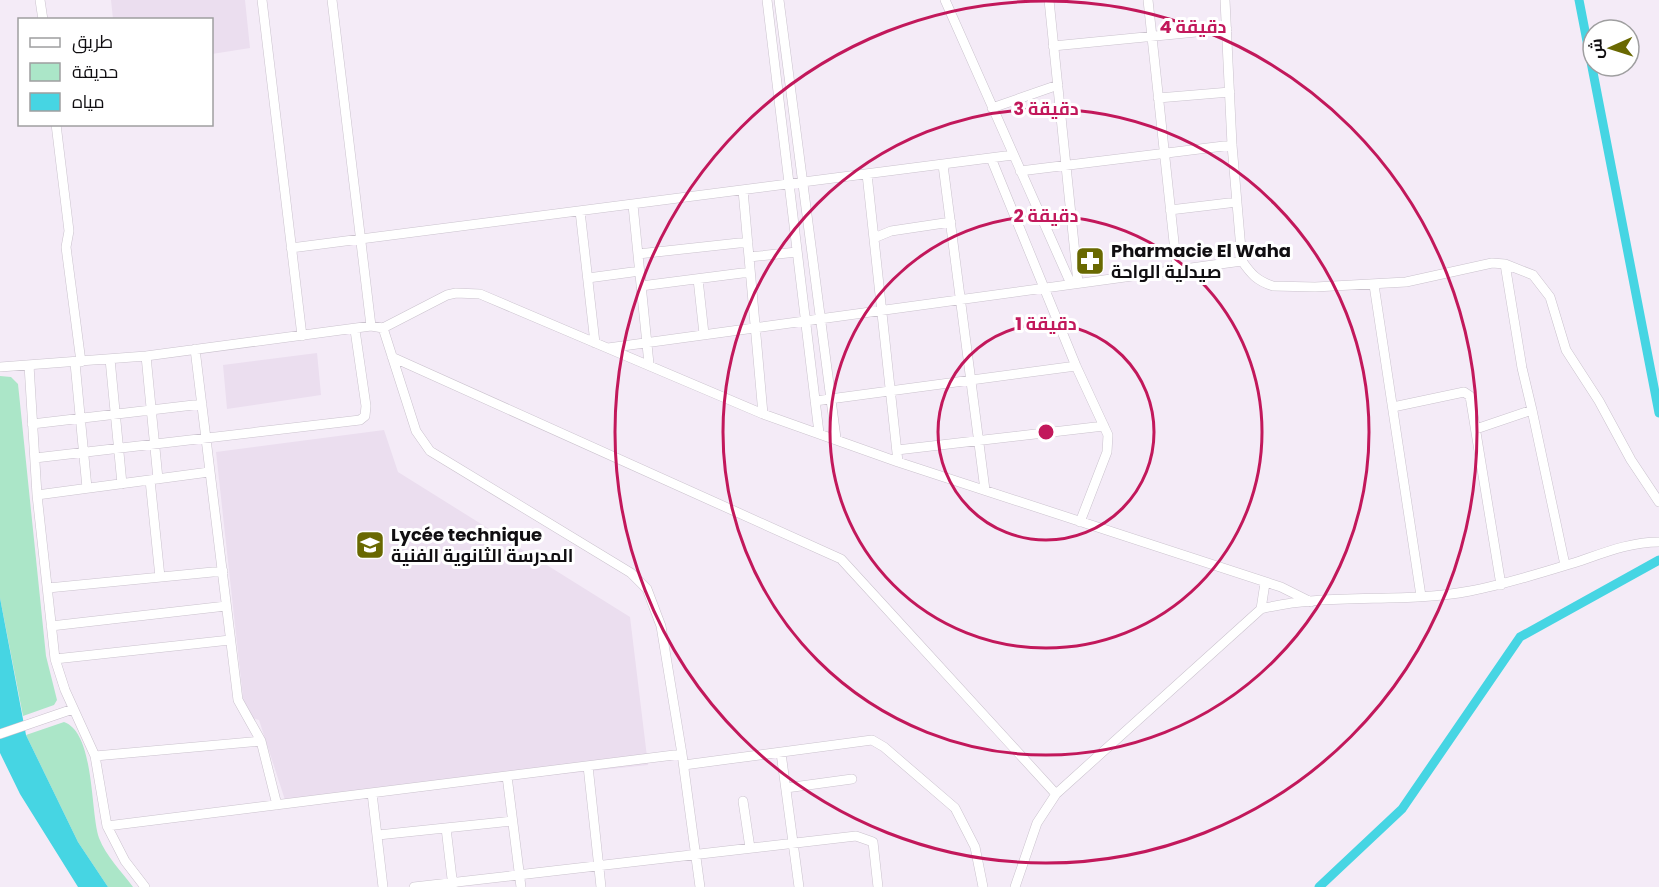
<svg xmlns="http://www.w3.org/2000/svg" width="1659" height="887" viewBox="0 0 1659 887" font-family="Poppins,Cairo,sans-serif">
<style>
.built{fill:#ebdeef}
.green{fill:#abe6c8}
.water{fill:#46d5e3}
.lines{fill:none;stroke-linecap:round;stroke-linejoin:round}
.canal{stroke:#46d5e3;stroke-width:9}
.street-casing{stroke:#cac2cd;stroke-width:10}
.street{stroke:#fff;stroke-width:9}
.ring{fill:none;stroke:#c2185b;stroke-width:3}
.labels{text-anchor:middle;stroke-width:6;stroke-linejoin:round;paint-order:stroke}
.poi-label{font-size:18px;font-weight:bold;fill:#100e11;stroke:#fff;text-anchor:start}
.centre{fill:#c2185b;stroke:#fff;stroke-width:3}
.ring-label{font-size:18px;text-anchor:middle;font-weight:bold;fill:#c2185b;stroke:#fff;stroke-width:6;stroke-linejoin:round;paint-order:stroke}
</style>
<rect width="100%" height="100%" fill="#f4ebf7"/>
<!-- built -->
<path class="built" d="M111,0H245L250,48L212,54V20L113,19Z
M317,353L321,395L227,409L223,365Z
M384,430L398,472L630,617L648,765L286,803L259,720L245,716L216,452Z"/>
<!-- green -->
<path class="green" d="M0,376L11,377L18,384L46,656L57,700L54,705L23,716L0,598Z
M64,722C95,733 90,811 99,838C106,856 122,872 133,887H108L78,842L26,735Z"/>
<!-- water -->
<path class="water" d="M0,598L26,735L78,842L108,887H78L20,794L0,753Z"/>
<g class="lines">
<!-- canal -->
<path class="canal" d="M1579,0L1659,413
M1319,887L1402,809L1520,637L1659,560"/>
<!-- street casing -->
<g class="street-casing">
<path id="street" d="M40,0L43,20
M262,0L302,336
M332,0L371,326
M767,0L819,433
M779,0L836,438
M945,0L1071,284
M1049,0L1078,283
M1148,0L1177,270
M1225,0L1232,145L1242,261C1251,274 1257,281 1273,286L1315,287L1406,282L1492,263L1505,264L1533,275L1550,297L1566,350L1599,401L1631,460L1659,502
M1053,46L1227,29
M1158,98L1230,92
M992,108L1058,85
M56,124L69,231L66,247L81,362
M991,158L1076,366L1108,435L1107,452L1080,522
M943,165L985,490
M1020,171L1232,145
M867,174L898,462
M743,190L763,414
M633,205L649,364
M1170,210L1237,202
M580,211L595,343
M874,238L891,231L951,222
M291,248L1013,155
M638,254L748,242
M749,257L797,252
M1505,264L1522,368L1532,410
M588,278L640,271
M698,279L704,334
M1374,285L1421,596
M641,286L750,272
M383,328L416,431L430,451L631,573L647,589L661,626L682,754L700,887
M608,348L1242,261
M195,349L238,700L261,741L277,805
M146,356L158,479
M392,357L841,559L1056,794
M110,359L122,484
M75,363L87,488
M29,365L37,495L55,659L65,690L95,756L107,826L125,861L145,887
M0,367L146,356L371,326L383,328L447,295L456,293L480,294L763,414L898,462L1281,587L1311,602
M815,401L1076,366
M1393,407L1464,392L1470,396L1501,585
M32,424L202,404
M1476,429L1532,410L1565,565
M897,450L1104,426
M35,458L360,420L365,416L366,406L355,330
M150,480L160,577
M37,495L209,472
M48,588L223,571
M1261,609L1265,583
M51,626L226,606
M55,659L230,640
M0,734L73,709
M781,753L799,887
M95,756L261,741
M684,765L872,740L884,747L955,808L975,847L983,887
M588,766L601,887
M507,776L521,887
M786,788L852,779
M372,793L383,887
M743,801L750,848
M107,826L682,754
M446,828L453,887
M378,835L512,821
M414,887L856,836L873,842L878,887
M1015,887L1037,823L1056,794L1261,609C1329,592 1401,604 1470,591C1507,584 1544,572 1580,561C1606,552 1631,542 1659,542"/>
</g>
<!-- street -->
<use href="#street" class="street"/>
</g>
<!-- distance rings -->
<g class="ring">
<circle cx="1046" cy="432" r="108"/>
<circle cx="1046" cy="432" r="216"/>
<circle cx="1046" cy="432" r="323"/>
<circle cx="1046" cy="432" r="431"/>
</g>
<!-- icons -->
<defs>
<g id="pharmacy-square" transform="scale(1.5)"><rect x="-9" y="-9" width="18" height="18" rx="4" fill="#696801" stroke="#fff"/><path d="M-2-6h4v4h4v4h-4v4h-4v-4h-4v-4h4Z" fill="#fff"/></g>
<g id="school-square" transform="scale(1.5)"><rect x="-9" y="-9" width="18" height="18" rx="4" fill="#696801" stroke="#fff"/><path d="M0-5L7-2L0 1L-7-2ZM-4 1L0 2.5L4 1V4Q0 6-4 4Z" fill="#fff"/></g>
</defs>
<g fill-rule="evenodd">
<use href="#pharmacy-square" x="1090" y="261"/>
<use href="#school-square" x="370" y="545"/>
</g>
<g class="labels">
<!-- poi labels -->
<g class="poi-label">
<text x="1111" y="257">Pharmacie El Waha<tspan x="1111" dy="21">صيدلية الواحة</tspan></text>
<text x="391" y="541">Lycée technique<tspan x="391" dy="21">المدرسة الثانوية الفنية</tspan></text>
</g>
</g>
<circle cx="1046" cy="432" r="9" class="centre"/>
<g class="ring-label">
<text x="1193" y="33">4 دقيقة</text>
<text x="1046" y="115">3 دقيقة</text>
<text x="1046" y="222">2 دقيقة</text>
<text x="1046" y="330">1 دقيقة</text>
</g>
<!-- legend -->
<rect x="18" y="18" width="195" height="108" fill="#ffffff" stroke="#9f9fa0" stroke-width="1.5"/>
<rect x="30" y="38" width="30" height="9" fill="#ffffff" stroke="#9f9fa0" stroke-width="1.5"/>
<text x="72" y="48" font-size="18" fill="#100e11">طريق</text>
<rect x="30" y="63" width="30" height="18" fill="#abe6c8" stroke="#9f9fa0" stroke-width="1.5"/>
<text x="72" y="78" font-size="18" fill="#100e11">حديقة</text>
<rect x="30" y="93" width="30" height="18" fill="#46d5e3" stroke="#9f9fa0" stroke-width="1.5"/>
<text x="72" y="108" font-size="18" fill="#100e11">مياه</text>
<!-- north arrow -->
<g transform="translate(1611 48) rotate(267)"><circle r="28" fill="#ffffff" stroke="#9f9fa0" stroke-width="1.5"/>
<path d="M0-4.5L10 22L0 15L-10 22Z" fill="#696801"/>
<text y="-9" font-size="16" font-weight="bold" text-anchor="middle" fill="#100e11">ش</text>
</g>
</svg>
